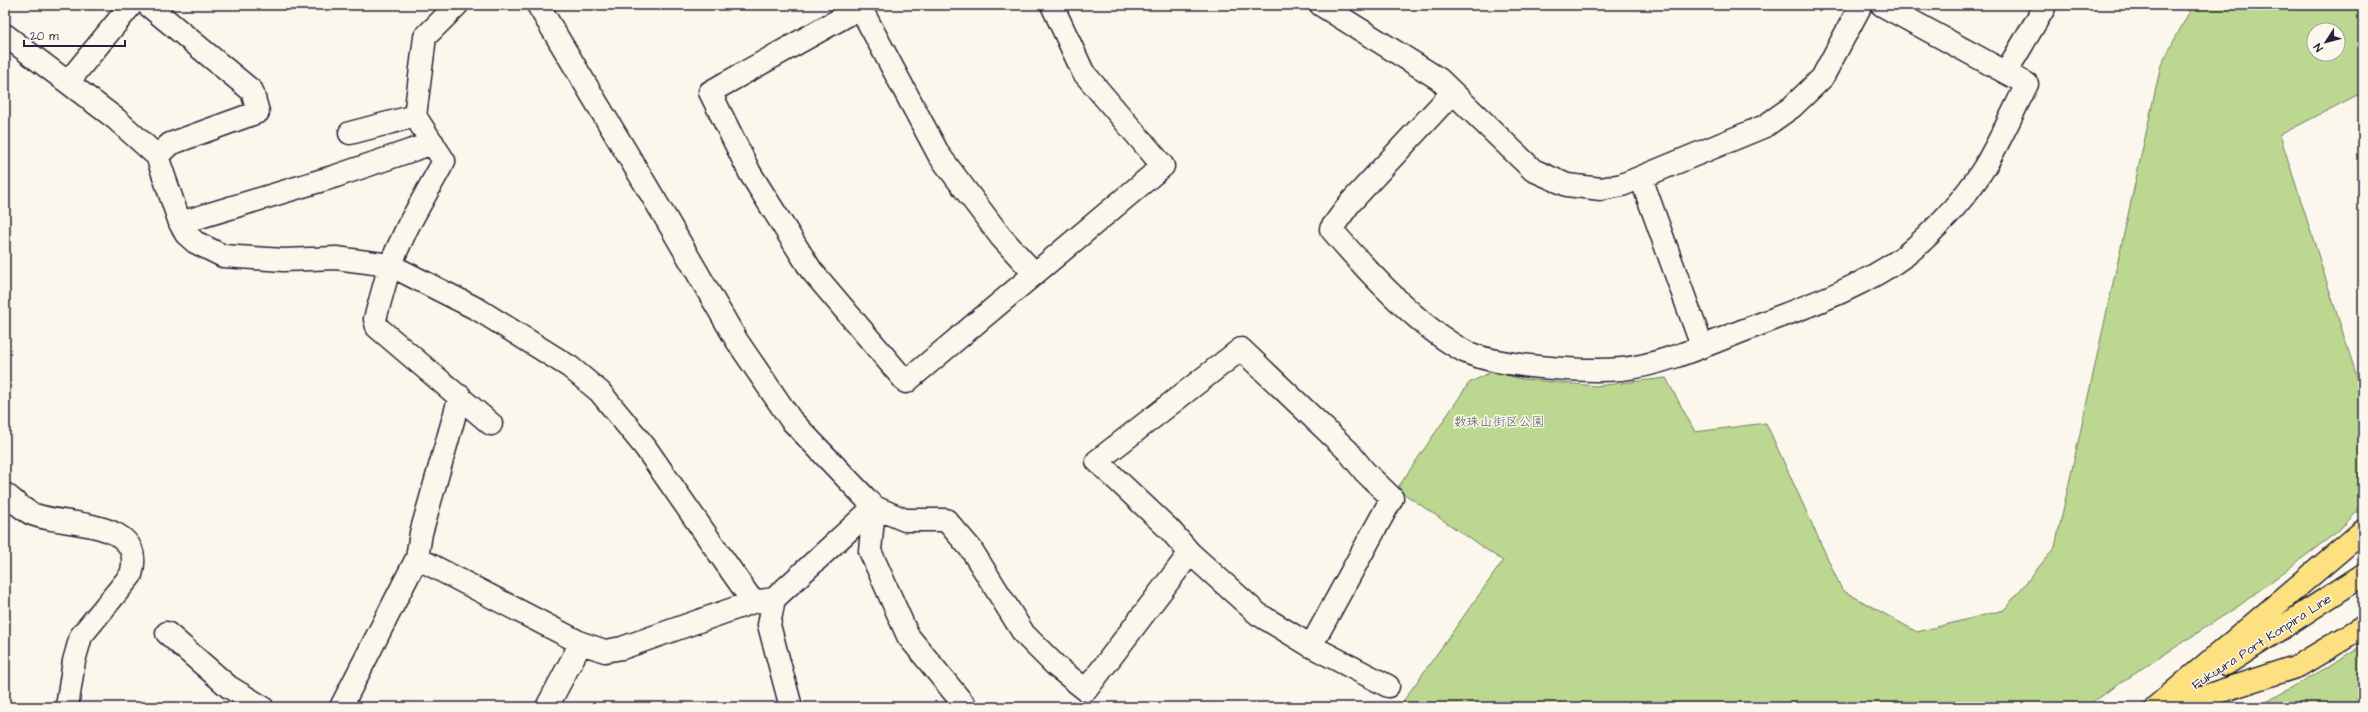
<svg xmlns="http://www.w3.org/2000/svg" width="2368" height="712" viewBox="0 0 2368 712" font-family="'Architects Daughter','Klee One',sans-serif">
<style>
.green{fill:#bcd78f;stroke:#6f7c65;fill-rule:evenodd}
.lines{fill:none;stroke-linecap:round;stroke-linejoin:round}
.minor-casing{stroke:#22223b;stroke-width:25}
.major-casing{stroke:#22223b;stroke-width:25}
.minor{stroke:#fbf7ec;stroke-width:22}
.major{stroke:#fde080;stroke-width:22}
.labels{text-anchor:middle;stroke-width:3;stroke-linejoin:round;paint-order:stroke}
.park-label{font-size:13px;fill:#505854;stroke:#fbf7ec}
.street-label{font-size:13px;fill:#22223b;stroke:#fbf7ec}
</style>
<rect width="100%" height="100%" fill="#fbf7ec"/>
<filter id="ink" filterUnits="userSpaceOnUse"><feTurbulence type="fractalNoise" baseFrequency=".025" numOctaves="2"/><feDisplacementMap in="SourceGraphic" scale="8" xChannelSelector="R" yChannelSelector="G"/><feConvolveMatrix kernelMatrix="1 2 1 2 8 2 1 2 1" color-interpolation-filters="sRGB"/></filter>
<g filter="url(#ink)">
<!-- green -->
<path class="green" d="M2193,5H2363V92L2280,135L2363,396V506L2337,532L2240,605L2084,707H1399L1503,561L1397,489L1469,383L1493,371L1521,379L1596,386L1666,378L1695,432L1766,423L1842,590L1917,632L2004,610L2055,547L2161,65ZM2314,30H2338V54H2314Z
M2363,646V707H2258Z"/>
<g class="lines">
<!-- minor casing -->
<g class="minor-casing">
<path id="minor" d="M148,5L252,91L258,112L170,144L157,156
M457,5L425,37L415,116L444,161L408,226L390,265L375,319L377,327L491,424
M538,5L668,222L737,341L791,420L874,507L774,599L753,602L622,648L605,651L581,643
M859,5L939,155L1001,237L1034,273
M1321,5L1439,79L1533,170L1567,185L1601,189L1622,185L1765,126L1792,107L1822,78L1861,5
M860,8L710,92L750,173L811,270L906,382L1163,166L1083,72L1052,5
M5,35L116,119L157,156L180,223L186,234L195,242L223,256L284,260L336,258L390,265L479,310L570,367L600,392L645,447L753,602
M2006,72L2044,8
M68,82L131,5
M1452,93L1350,203L1331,229C1366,270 1417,326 1464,351C1496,367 1586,372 1622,369C1661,365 1706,345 1742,331C1798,309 1857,291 1906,255C1931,235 1967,196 1984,168C2000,141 2013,112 2027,84L1882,5
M350,133L415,116
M1641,178L1702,346
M180,223L336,176L433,143
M5,494C13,500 21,508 30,513C60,528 148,516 131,575L81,636L74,661L67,707
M1190,553L1258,614L1311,646L1388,686
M417,558L421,533L460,396
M774,599L769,625L791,707
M167,633L229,687L262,707
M341,707L417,558L581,643L547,707
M966,707L908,636L870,551L874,507L905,520H946L971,549L1024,634L1057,667L1086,690L1190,553L1170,530L1097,461L1241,349L1348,451L1365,472L1392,498L1311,646"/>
</g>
<!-- major casing -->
<g class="major-casing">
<path id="major" d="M2226,664L2363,575
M2156,707L2363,531
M2172,707L2298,666L2363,627"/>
</g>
<!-- minor -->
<use href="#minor" class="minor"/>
<!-- major -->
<use href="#major" class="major"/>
</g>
</g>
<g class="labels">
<!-- park labels -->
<g class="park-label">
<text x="1499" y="426">数珠山街区公園</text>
</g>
<!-- street labels -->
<g class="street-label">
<text transform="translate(2261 641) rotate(-33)" y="5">Fukuura Port Konpira Line</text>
</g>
</g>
<!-- margin -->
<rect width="2368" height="712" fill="none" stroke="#fbf7ec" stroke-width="20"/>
<rect x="10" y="10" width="2348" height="692" fill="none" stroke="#22223b" stroke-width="1.5" filter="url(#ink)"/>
<!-- north arrow -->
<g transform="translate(2326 42) rotate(234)"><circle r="19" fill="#fbf7ec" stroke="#a4a2a5"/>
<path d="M0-3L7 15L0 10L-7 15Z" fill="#22223b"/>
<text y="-6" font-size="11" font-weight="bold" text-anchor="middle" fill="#22223b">N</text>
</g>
<!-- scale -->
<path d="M24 40v6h101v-6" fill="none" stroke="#22223b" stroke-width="2"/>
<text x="30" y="40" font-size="12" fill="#22223b" stroke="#fbf7ec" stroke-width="3" paint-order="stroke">20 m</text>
</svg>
